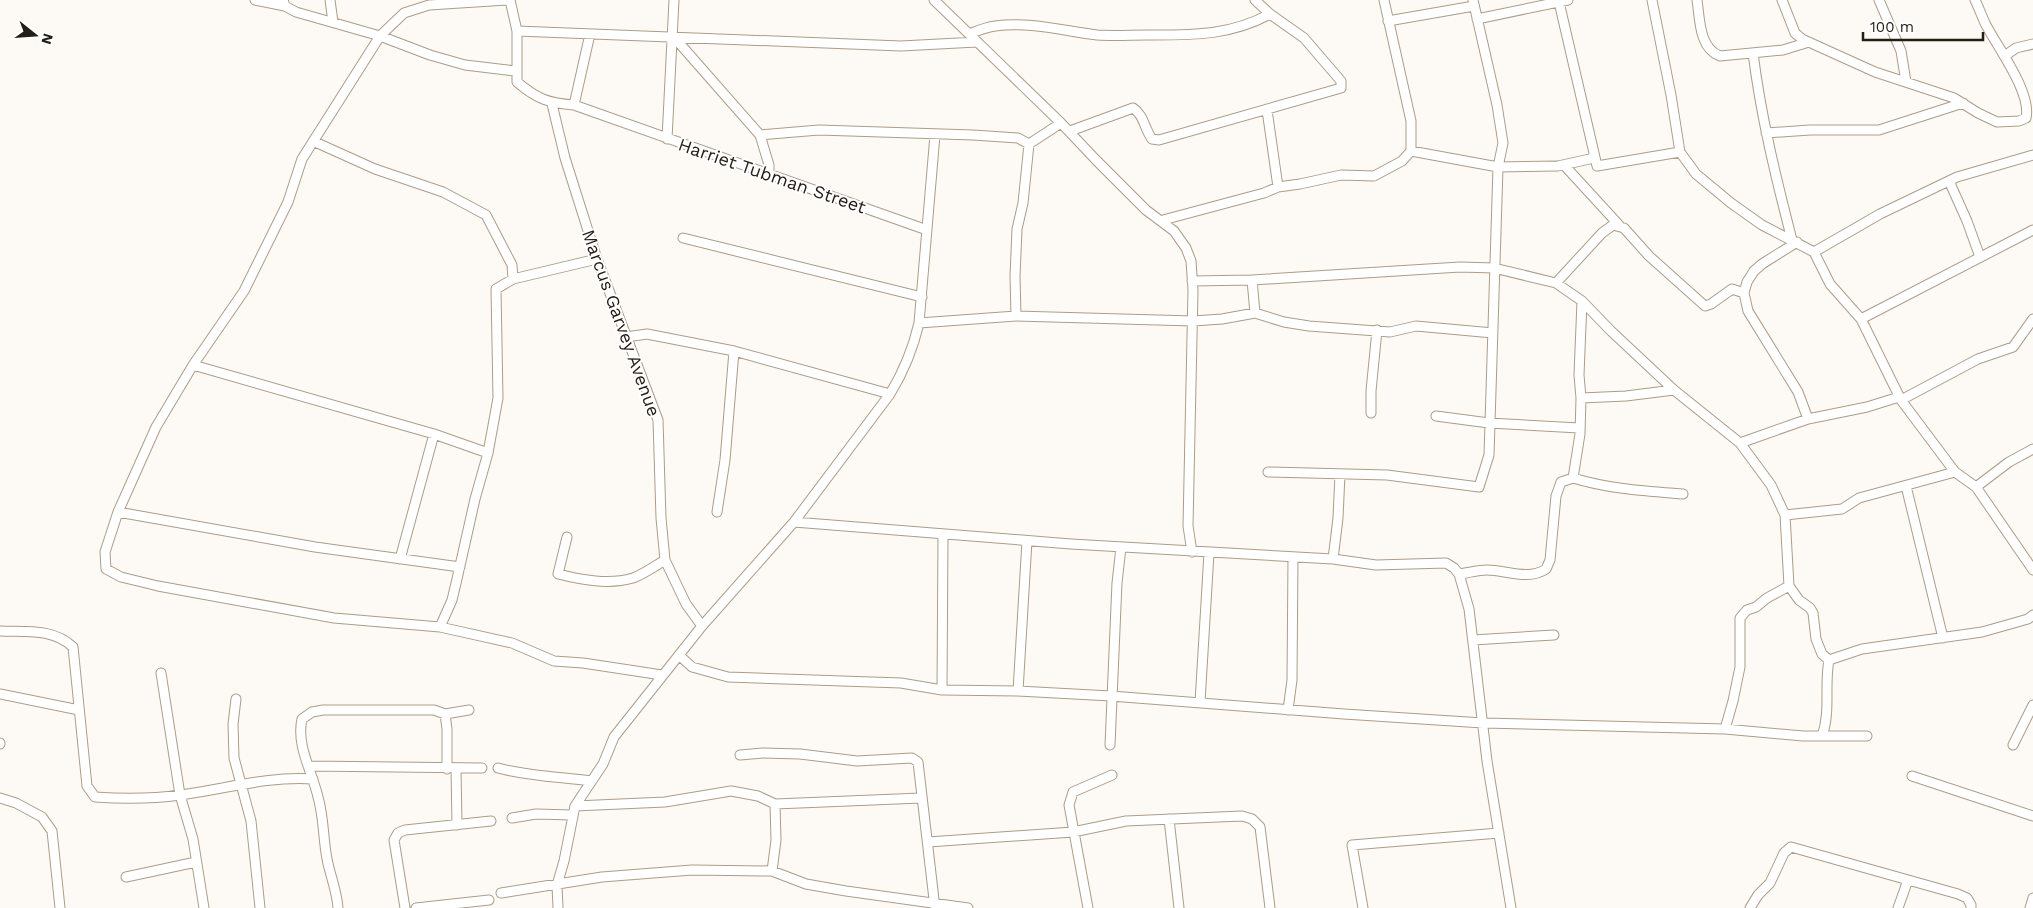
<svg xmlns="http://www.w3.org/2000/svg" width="2033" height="908" viewBox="0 0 2033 908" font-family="'Work Sans',sans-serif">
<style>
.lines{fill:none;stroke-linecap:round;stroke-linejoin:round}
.minor-casing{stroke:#ad9c88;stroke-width:11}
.minor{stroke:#fff;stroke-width:9}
.labels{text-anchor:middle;stroke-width:4;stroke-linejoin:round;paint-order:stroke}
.street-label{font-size:18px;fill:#231d15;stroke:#fff}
</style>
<rect width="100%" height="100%" fill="#fdfaf5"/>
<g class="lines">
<!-- minor casing -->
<g class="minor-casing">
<path id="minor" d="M255,0L285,6
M283,0L285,6L296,12L380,36L404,13L429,5L507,0
M330,0L333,22
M510,0L517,31V82C537,99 548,103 574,105L927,230
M934,0L1061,123L1097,161L1146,210L1174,231L1186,248L1191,261L1193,290L1188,526L1192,552
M1384,0L1411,121V151
M1652,0L1671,95L1680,152L1696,174L1731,203L1762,225L1814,252L1830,284L1861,319L1901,400L1955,472L1976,487L2033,570
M1697,0C1700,20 1699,48 1720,56L1783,50L1809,42
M1782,0L1795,33L1802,39L1875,72L1954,98L1978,113L1997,122L2019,121L2026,118C2032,93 1998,48 1986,25C1982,17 1979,8 1975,0
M1879,0L1901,51L1906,82
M1559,2L1597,166L1680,152
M1477,19L1568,0
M1388,21L1474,6
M517,31L901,46L977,42
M969,34C977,31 986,27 995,26C1029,21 1064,31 1097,35C1114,36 1131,35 1147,35C1193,35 1229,36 1270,14
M673,36L760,135L769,165V175
M1753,53C1761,117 1776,178 1792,240
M2006,55L2016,48L2033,44
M515,71L465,65L430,55L380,36L302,159L288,202L244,291L193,365L156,427L118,512L105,552L106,569L121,577L158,586L334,618L440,627L512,643L554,661L583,663L662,675
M552,104L565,158L597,259L658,420L661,518L665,560L686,604L702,626
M574,105L590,34
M1267,110L1278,187
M1070,131L1133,108C1144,115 1144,128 1152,139L1159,140L1341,88V81L1304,38L1270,14L1255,0
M1766,133L1810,130H1879L1963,103
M760,135L819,130L973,135L1018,138L1029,144
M667,139L674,0
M315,142L375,169L443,192L486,215L512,265L513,279
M1564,165L1619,225
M1949,181L1967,221L1980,257
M1163,220L1264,193L1278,187L1300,184L1341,175L1374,176L1402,161L1411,151L1498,167L1558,166L1594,158
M683,238L922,297
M1797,242L1762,264L1754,271L1747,282L1744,293L1748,311L1798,392L1808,419
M1814,252L1880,214L1957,177L2033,155
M1252,280L1255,313
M1192,281L1252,280L1460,267L1494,268L1556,283L1582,301L1611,331L1674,390L1740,443L1771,485L1785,515L1789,586L1799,600L1810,608L1813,613L1816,639L1822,654L1829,660
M1556,283L1602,233L1613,225L1624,228L1649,256L1705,306L1711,304L1732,289L1744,293
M1016,316L1015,276L1017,229L1023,203L1029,144L1061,123
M1861,319L2033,230
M919,323L1016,316L1193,321L1222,319L1255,313L1284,322L1309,326L1390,332L1416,326L1493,333
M626,337L647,334L734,351L890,394
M193,365L434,434L488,453
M1581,398L1626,396L1674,390
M1901,400L1978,359L2013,347L2033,319
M1371,413V391L1377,330
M1436,416L1489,423L1579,428
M1740,443L1808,419L1867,407L1899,397
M1268,472L1387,475L1479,487L1489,455L1498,167L1503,143L1497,105L1473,0
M1573,478C1609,489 1645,491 1683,494
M1906,486L1943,638
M1976,487L2009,462L2033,449
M118,512L315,547L460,567
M717,512L725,460L734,351
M1785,515L1842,509L1859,498L1955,472
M794,522L1071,544L1333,559L1376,565L1446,563L1454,568L1459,574L1469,609L1487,761L1511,908
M567,537L558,574C582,580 609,585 633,578C644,574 655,566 665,560
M400,559L434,434
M1333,559L1338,518L1340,474
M1459,574C1468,573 1478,570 1487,570C1506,570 1528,581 1546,569L1550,560L1556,496L1561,482L1573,478L1580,434L1581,398L1579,375L1582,301
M440,627L452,600L457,579L475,499L488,453L498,398L496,289L513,279L597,259
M0,631C26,632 53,628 73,647L87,786L95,797C124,799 152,799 180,795C225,789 267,776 313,779
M1473,640L1554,635
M680,656L692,667L728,677L901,683L942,690L1018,691L1111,696L1344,714L1483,723L1725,729L1803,736H1822C1831,711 1824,685 1829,660L1862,649L1982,632L2028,619L2033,615
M161,673L180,795L193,839L204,908
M942,690L943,534
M1018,691L1027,541
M0,694L79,710
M236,699L233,724L234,758L251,821L260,908
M1200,702L1209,553
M1288,710L1292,680L1293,557
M445,714L447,729V769
M1725,729L1733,701L1740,667V618L1747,610L1756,607L1767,598L1789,586
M1822,736H1867
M0,743V744
M1110,745L1117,583L1121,547
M2013,745L2033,705
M740,755L763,753L800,754L857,761L912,758L918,762L935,908
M308,766L482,768
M498,768C527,776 561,777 591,781
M456,769L457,825
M1912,776L2033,816
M0,798L16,803L42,817L52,831L60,908
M575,806L665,802L731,791L758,796L775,804L921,798
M512,818L536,814L572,815
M1169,819L1179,908
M928,842L1073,832L1126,821L1242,816L1252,819L1260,827L1270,908
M772,871L776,840L775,804
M126,877L196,862
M501,893L602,877L692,870L772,871L806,884L846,891L968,908
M338,908C337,891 330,875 327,859C323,838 324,818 318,797C312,771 296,746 302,719L312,712L323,710H434L445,714L469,710
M405,908L394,840L398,833L405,830L491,821
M416,908L489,900
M558,908L557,885L564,861L575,806L603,764L614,737L702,626L794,522L890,394C904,371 913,349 919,323L935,135
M1088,908L1069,805L1073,792L1112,775
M1363,908L1352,845L1499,833
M1750,908L1758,895L1770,883L1784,853L1791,847L1958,894L1967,898L1971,905V908
M1898,908L1908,880
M2030,908L2033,898"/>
</g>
<!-- minor -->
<use href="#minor" class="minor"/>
</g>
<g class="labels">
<!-- street labels -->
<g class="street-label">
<text transform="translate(772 176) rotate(19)" y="6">Harriet Tubman Street</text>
<text transform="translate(621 323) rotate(70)" y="6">Marcus Garvey Avenue</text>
</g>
</g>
<!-- north arrow -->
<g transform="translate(35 35) rotate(107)" stroke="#ffffff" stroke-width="4" paint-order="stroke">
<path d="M0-4L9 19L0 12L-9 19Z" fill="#231d15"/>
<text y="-8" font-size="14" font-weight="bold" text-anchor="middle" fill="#231d15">N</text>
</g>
<!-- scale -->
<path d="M1863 32v8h120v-8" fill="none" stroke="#231d15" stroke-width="2.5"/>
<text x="1870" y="32" font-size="15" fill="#231d15" stroke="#ffffff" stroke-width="4" paint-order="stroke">100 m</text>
</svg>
